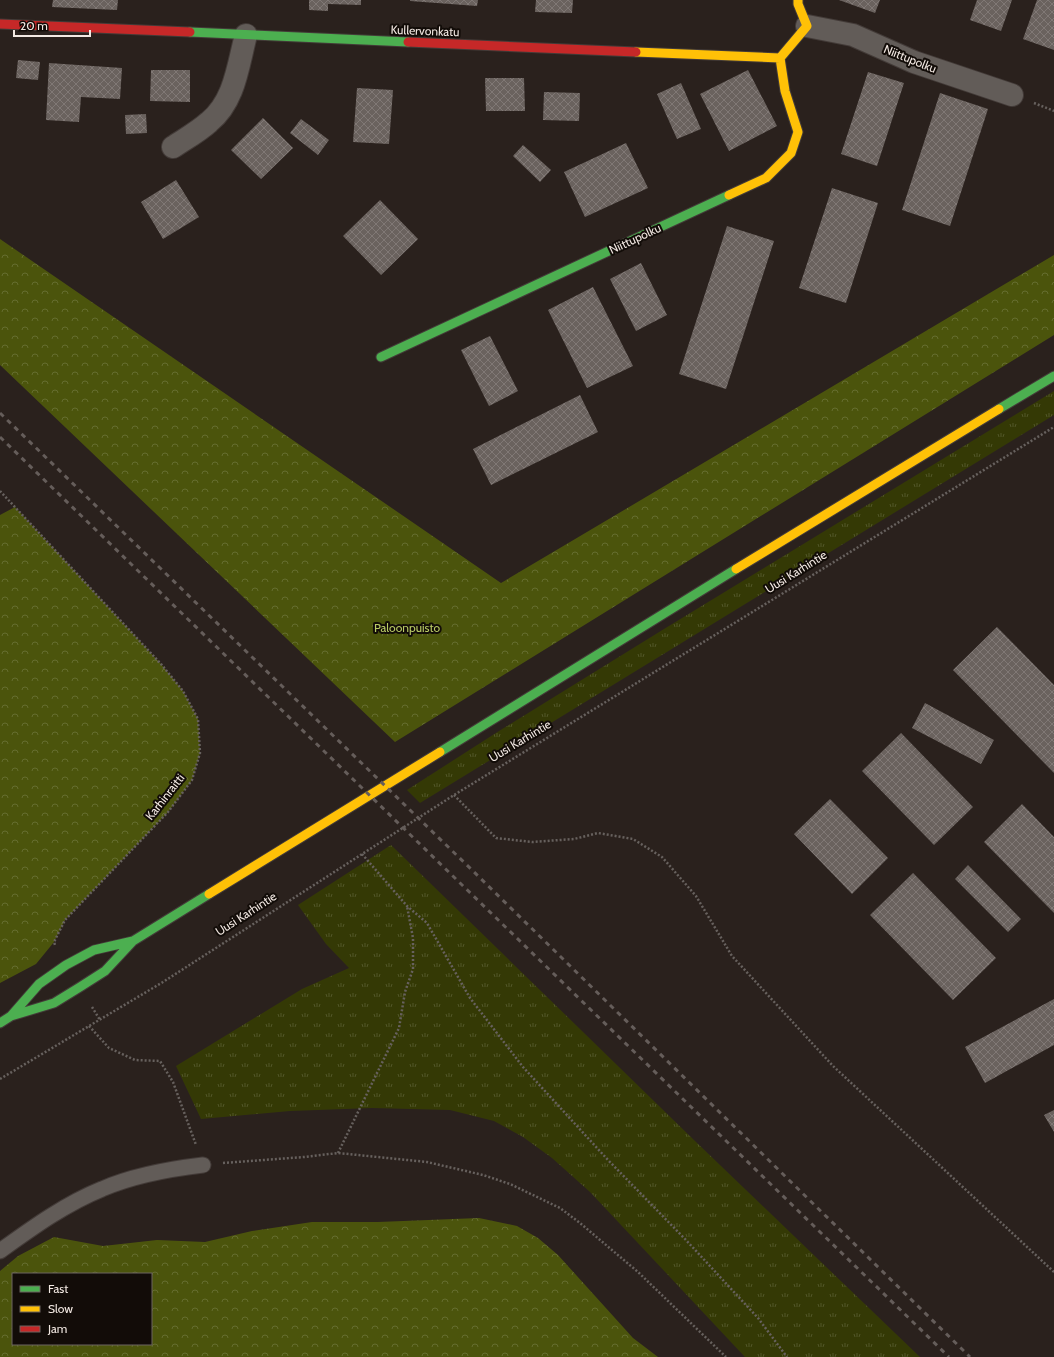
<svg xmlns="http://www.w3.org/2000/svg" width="1054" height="1357" viewBox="0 0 1054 1357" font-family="Cabin,sans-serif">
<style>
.grass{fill:url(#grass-tufts)}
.forest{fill:url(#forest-crowns);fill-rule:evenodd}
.building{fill:url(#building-cross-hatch)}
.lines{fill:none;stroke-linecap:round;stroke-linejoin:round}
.lane-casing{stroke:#433b38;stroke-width:17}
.street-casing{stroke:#433b38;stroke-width:24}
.fast-casing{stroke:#433b38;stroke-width:11}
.slow-casing{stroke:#433b38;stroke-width:11}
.jam-casing{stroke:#433b38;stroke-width:11}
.path{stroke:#67615e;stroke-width:2.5;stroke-dasharray:2 2;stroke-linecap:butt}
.lane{stroke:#625c58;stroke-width:15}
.street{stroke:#625c58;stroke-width:22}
.fast{stroke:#4caf50;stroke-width:9}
.slow{stroke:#ffc107;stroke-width:9}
.jam{stroke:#c62828;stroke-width:9}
.rail{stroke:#655d5a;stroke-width:3;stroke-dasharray:5 5;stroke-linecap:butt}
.labels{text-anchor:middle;stroke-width:4;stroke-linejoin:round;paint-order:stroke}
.street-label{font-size:12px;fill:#f3e9e3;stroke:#120c08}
.park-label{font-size:12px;fill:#bacc66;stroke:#120c08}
</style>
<defs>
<pattern id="grass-tufts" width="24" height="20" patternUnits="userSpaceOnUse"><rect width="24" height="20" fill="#343905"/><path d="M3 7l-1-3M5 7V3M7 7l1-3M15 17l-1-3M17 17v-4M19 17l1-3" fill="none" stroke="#525629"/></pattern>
<pattern id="forest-crowns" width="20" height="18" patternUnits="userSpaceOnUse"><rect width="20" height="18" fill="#4b540c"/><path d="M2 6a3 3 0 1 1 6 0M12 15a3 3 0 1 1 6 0" fill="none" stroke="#656d2f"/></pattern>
<pattern id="building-cross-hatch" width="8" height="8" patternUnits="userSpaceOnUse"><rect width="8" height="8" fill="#6a625e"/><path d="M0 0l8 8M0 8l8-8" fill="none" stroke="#807875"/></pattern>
</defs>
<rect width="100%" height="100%" fill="#2a211d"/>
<!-- grass -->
<path class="grass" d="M1054,391V415L420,803L407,790L499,731L664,629Z
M391,845L695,1141L920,1357H745L590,1192L552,1158L523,1137L494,1121L450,1110L372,1108L290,1111L201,1119L176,1066L302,989L349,968L326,944L298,905Z"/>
<!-- forest -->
<path class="forest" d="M0,239L501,583L1054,255V335L395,742L0,365Z
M15,507L161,664L183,691L198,719L200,753L192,780L168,812L65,920L54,942L36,964L0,983V515Z
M479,1218L517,1226L538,1238L558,1255L633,1338L658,1357H0V1271L18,1256L54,1237L103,1246L157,1240L205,1242L252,1231L312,1222H378ZM13,1274H151V1344H13Z"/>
<!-- building -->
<path class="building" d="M53,0H118L117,10L52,7Z
M309,0H361V5L328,4V11L309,10Z
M410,0H478L477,6L410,1Z
M536,0H573L572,13L535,12Z
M839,0H880L875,13Z
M977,0H1012L1001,31L970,20Z
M1037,0H1054V50L1023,39Z
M18,60L40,62L38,80L16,78Z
M49,63L122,68L120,99L81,97L79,122L46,120Z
M151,70H190V102L150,101Z
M748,70L777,126L729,151L700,94Z
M868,72L904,83L877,166L841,154Z
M485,78H524L525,111H486Z
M681,83L701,129L677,139L657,94Z
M357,88L393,90L389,144L353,142Z
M544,92L580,93L579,121L543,120Z
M940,93L988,109L950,226L902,210Z
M146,114L147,133L126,134L125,115Z
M263,118L293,148L261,179L231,150Z
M301,119L329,140L318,155L290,133Z
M626,143L648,188L585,217L564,172Z
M523,145L551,170L540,182L513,156Z
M176,180L199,217L163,239L141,202Z
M832,188L878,203L846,303L799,288Z
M380,200L418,239L381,275L343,236Z
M727,226L774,241L726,389L679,374Z
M641,263L667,315L636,331L610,279Z
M593,287L633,366L587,388L548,310Z
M490,336L518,391L489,406L461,350Z
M580,395L598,432L491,485L473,449Z
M997,627L1054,685V773L953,670Z
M925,703L994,740L981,764L912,728Z
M901,733L973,807L934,845L862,771Z
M830,799L888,858L852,894L794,834Z
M1022,804L1054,837V913L984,842Z
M968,865L1021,919L1008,932L955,879Z
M913,873L996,958L953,1000L870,915Z
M1054,999V1045L985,1083L965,1047Z
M1054,1110V1132L1044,1115Z"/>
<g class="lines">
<!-- lane casing -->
<g class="lane-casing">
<path id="lane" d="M0,1251C32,1228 65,1204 102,1189C134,1175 169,1169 203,1165"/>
</g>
<!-- street casing -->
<g class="street-casing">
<path id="street" d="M807,26L853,35L914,62L1012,95
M173,147C185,139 198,132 209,122C235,101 238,65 246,35"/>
</g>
<!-- fast casing -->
<g class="fast-casing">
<path id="fast" d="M190,32L408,42
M381,357L729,195
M999,409L1054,376
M440,752L736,569
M11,1016L39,984L66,965L94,950L133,941
M0,1023L11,1016L54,1003L80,987L105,971L133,941L209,894"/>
</g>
<!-- slow casing -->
<g class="slow-casing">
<path id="slow" d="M636,52L780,58L807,26L798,4V0
M729,195L766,178L791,153L798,132L785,91L780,58
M736,569L999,409
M209,894L440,752"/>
</g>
<!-- jam casing -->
<g class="jam-casing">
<path id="jam" d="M0,24L190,32
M408,42L636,52"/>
</g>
<!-- path -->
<path class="path" d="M1034,103L1054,111
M0,491L161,664L183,691L198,719L200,753L192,780L168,812L65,920L54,942L55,945
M454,795L496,838L532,842L574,839L598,833L633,839L662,857L696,896L732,956L833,1066L1054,1272
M362,854L407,906L427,923L470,998L523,1067L608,1160L685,1239L758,1318L787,1357
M92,1007L100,1020
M89,1026L109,1048L135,1060L160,1061L173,1082L196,1145
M0,1079L163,982L454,795L1054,427
M338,1153L399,1028L405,992L413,969V938L407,906
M223,1163L304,1157L338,1153L427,1162L483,1175L510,1184L560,1208L580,1223L638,1272L726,1357"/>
<!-- lane -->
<use href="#lane" class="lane"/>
<!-- street -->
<use href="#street" class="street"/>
<!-- fast -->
<use href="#fast" class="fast"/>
<!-- slow -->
<use href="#slow" class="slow"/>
<!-- jam -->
<use href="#jam" class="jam"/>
<!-- rail -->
<path class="rail" d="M0,413L473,871L970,1357
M0,437L949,1357"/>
</g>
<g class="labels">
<!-- street labels -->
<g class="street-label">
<text transform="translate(425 31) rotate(2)" y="4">Kullervonkatu</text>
<text transform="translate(910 59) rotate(22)" y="4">Niittupolku</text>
<text transform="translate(635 239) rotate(-25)" y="4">Niittupolku</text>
<text transform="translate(796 572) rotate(-32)" y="4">Uusi Karhintie</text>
<text transform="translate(520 741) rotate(-31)" y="4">Uusi Karhintie</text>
<text transform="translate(165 797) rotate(-52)" y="4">Karhinraitti</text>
<text transform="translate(246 914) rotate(-33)" y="4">Uusi Karhintie</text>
</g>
<!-- park labels -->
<g class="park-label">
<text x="407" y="632">Paloonpuisto</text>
</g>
</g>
<!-- legend -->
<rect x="12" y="1273" width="140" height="72" fill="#120c08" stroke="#6c6460"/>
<rect x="20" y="1286" width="20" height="6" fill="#4caf50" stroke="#6c6460"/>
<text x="48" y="1293" font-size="12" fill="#f3e9e3">Fast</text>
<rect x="20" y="1306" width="20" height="6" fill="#ffc107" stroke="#6c6460"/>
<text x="48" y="1313" font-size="12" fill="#f3e9e3">Slow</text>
<rect x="20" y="1326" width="20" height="6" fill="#c62828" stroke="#6c6460"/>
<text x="48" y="1333" font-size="12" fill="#f3e9e3">Jam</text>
<!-- scale -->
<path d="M14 30v6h76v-6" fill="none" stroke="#f3e9e3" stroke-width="2"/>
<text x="20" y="30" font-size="12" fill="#f3e9e3" stroke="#120c08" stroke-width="3" paint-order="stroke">20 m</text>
</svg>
